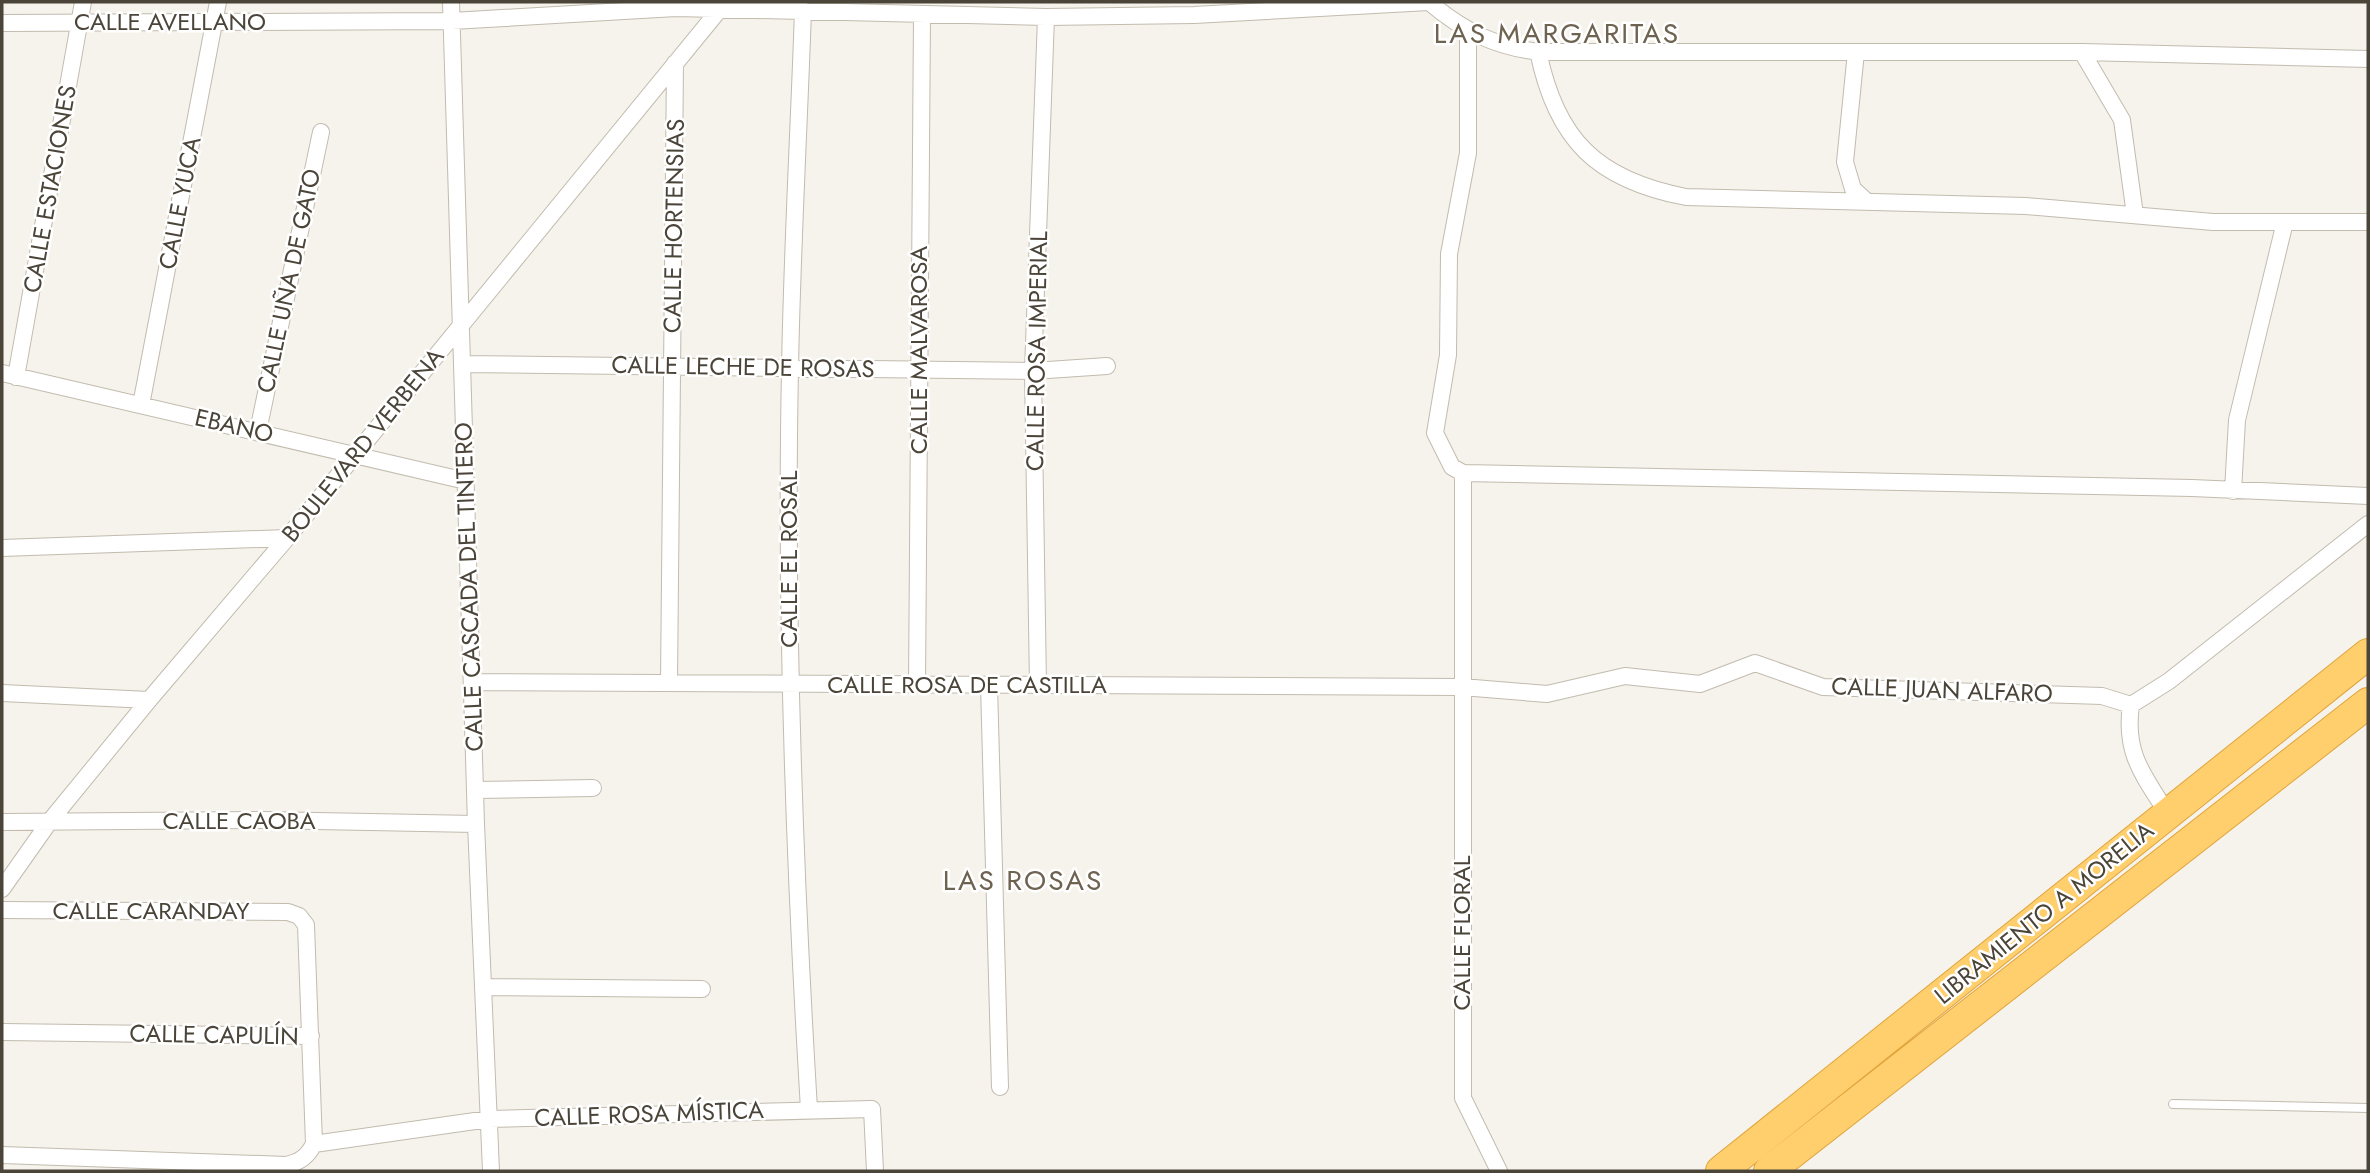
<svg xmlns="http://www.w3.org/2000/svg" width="2370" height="1173" viewBox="0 0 2370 1173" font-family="Jost,sans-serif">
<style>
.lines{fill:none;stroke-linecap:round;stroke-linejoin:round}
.lane-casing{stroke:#c2bbae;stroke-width:10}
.street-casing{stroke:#c2bbae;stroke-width:18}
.highway-casing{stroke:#e0a43c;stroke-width:32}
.lane{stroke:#fff;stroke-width:8}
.street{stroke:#fff;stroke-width:16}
.highway{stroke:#ffcf6e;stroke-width:30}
.labels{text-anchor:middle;stroke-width:5;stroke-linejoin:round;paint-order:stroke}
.street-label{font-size:24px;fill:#4b4439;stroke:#fff}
.quarter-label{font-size:28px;letter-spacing:2px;fill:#6e6250;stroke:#fff}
</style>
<rect width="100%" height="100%" fill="#f6f3ec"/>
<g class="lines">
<!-- lane casing -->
<g class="lane-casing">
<path id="lane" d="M2173,1104L2368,1108"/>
</g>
<!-- street casing -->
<g class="street-casing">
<path id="street" d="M451,2L476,824L491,1171
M1429,2C1463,31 1497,48 1542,52H2082L2368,59
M803,10C799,129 792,249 790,369C785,615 794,862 809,1109
M2,23L452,21L676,8L1046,17L1194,15L1429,2
M1468,32V153L1449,254L1448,355L1435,433L1452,467L1463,473V1098L1499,1171
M1538,51C1556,140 1597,180 1686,197L2026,206L2213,222H2368
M1856,52L1845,162L1853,189L1865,200
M2082,52L2122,120L2135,215
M462,364L1033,371L1107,366
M2,373L466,481
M16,377L83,2
M141,405L218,2
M258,431L321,132
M1463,473L2192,488L2368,496
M2233,491L2237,420L2285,222
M2,548L287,538
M472,682L1462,687L1547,694L1625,676L1700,684L1755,663L1823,687L2102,696L2131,705L2169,681L2368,524
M669,683L675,63
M917,685L922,16
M989,685L1000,1087
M1038,685L1033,371L1046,17
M2,693L149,700
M2131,705C2124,753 2143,775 2168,814
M475,790L593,788
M2,822L263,820L476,824
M2,889L50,821L149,700L287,538L724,4
M2,910L288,912L299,916L306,925L314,1144
M483,987L702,989
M2,1032L311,1036
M314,1144L489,1119L872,1109L875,1171
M2,1155L286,1165C300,1162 307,1157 314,1144"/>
</g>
<!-- highway casing -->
<g class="highway-casing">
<path id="highway" d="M1721,1171L2368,654
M1769,1171L2368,703"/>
</g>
<!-- lane -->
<use href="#lane" class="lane"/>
<!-- street -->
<use href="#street" class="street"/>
<!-- highway -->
<use href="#highway" class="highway"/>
</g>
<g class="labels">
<!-- street labels -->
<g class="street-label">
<text x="170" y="30">CALLE AVELLANO</text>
<text transform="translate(50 189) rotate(-80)" y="8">CALLE ESTACIONES</text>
<text transform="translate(180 203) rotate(-79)" y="8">CALLE YUCA</text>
<text transform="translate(674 226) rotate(-89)" y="8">CALLE HORTENSIAS</text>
<text transform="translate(289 281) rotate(-78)" y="8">CALLE UÑA DE GATO</text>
<text transform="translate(919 350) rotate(-90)" y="8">CALLE MALVAROSA</text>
<text transform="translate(1037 351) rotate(-89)" y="8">CALLE ROSA IMPERIAL</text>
<text transform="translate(743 367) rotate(1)" y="8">CALLE LECHE DE ROSAS</text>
<text transform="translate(234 426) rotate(13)" y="8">EBANO</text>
<text transform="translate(363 445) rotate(-51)" y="8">BOULEVARD VERBENA</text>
<text transform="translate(789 559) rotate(-90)" y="8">CALLE EL ROSAL</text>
<text transform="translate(469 587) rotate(-92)" y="8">CALLE CASCADA DEL TINTERO</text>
<text x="967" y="693">CALLE ROSA DE CASTILLA</text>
<text transform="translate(1942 690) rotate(2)" y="8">CALLE JUAN ALFARO</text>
<text x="239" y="829">CALLE CAOBA</text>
<text x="151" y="919">CALLE CARANDAY</text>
<text transform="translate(2044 913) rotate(-39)" y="8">LIBRAMIENTO A MORELIA</text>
<text transform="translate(1462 933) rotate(-90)" y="8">CALLE FLORAL</text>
<text transform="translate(214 1035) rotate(1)" y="8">CALLE CAPULÍN</text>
<text transform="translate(649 1114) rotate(-2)" y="8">CALLE ROSA MÍSTICA</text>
</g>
<!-- quarter labels -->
<g class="quarter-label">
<text x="1557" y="43">LAS MARGARITAS</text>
<text x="1023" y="890">LAS ROSAS</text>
</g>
</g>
<!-- border -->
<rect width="2370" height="1173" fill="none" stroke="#4b4439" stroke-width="7"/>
</svg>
